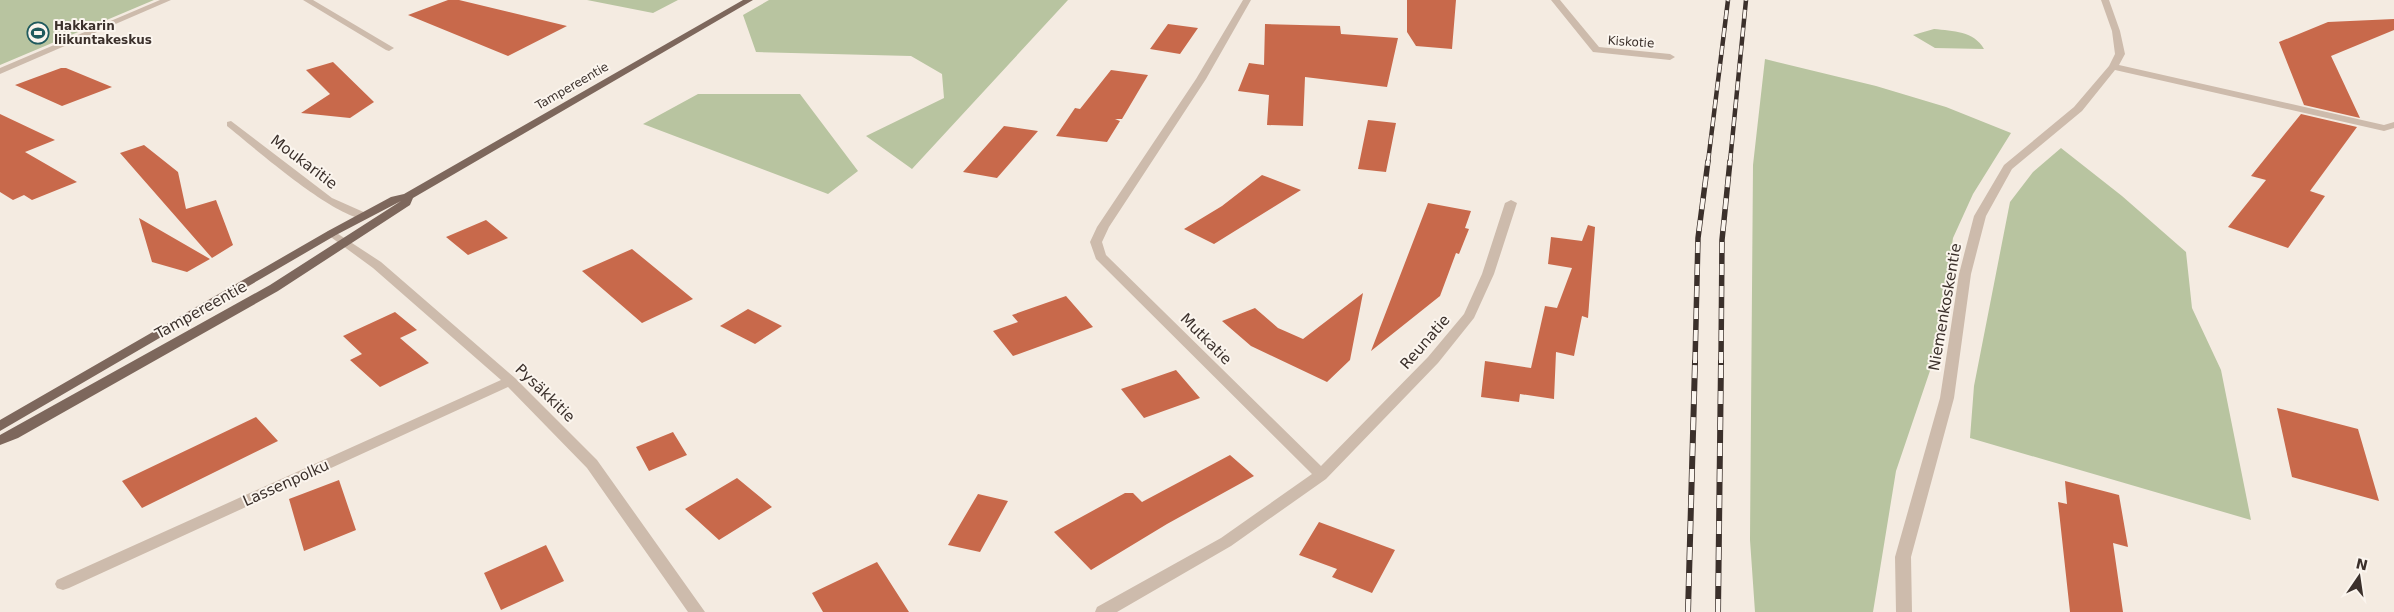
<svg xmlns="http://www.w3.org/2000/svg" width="2394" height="612" viewBox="0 0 2394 612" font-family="'DejaVu Sans',sans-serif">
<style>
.green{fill:#b8c4a0}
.building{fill:#c8694b}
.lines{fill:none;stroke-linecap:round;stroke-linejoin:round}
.minor{fill:#cdbbac;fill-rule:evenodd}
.major{fill:#7d675c;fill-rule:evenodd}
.rail-far2-casing{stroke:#3b302b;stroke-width:4.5}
.rail-far1-casing{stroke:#3b302b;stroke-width:5.5}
.rail-casing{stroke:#3b302b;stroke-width:6}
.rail-far2{stroke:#fbf5ee;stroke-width:3;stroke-dasharray:9;stroke-linecap:butt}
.rail-far1{stroke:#fbf5ee;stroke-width:4;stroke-dasharray:11;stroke-linecap:butt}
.rail{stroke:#fbf5ee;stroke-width:4.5;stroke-dasharray:13;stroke-linecap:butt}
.labels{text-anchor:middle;stroke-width:4;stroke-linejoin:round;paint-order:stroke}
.far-poi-label{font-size:12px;font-weight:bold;fill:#3b302b;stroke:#fbf5ee;text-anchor:start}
.far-street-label{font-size:12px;fill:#3b302b;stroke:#fbf5ee}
.street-label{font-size:15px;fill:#3b302b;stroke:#fbf5ee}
</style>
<rect width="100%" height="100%" fill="#f4ebe1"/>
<!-- green -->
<path class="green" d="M0,0H154L0,65Z
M587,0H678L653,13Z
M769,0H1068L912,169L866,136L944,98L942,74L911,56L756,52L743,15Z
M1934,29C1953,31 1974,31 1984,49L1935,48L1913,35Z
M1765,59L1876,86L1946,107L2011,133L1973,194L1953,238L1936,353L1896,471L1873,612H1755L1750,540L1753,165Z
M698,94H800L858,171L828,194L643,124Z
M2061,148L2122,196L2186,252L2192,308L2221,370L2251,520L1970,438L1974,386L2010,202L2033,172Z"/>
<!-- building -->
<path class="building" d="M448,0H459L567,26L508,56L408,15Z
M1407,0H1456L1452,49L1416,46L1407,32Z
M2394,19V30L2331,56L2360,118L2304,105L2279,42L2328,22Z
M1168,24L1198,28L1180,54L1150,49Z
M1265,24L1340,26L1341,34L1398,38L1387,87L1305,77L1303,126L1267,125L1269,95L1238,91L1249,63L1264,65Z
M333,62L374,102L350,118L301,113L330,94L306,70Z
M61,68H66L112,87L62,106L15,85Z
M1111,70L1148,75L1122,119H1115L1120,121L1107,142L1056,136L1075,108L1080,109Z
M0,114L55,140L25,152L77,182L32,200L24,195L13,200L0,192Z
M2301,114L2357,127L2310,191L2325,196L2288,248L2228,227L2266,180L2251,176Z
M1368,120L1396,123L1386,172L1358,169Z
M1004,126L1038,131L997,178L963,172Z
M144,145L178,172L186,209L216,200L233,245L212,258L120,153Z
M1262,175L1301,190L1214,244L1184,229L1222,206Z
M1428,203L1471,211L1465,228L1469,229L1459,254L1456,253L1440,296L1371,351Z
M139,218L210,259L187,272L152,262Z
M486,220L508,238L468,255L446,237Z
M1588,225L1595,227L1588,318L1582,316L1574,356L1556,352L1554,399L1520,394L1519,402L1481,397L1485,361L1531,368L1545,306L1557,308L1572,268L1548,264L1551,237L1582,241Z
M632,249L693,299L642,323L582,271Z
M1363,293L1350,360L1327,382L1251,346L1222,321L1255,308L1278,328L1303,339Z
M1066,296L1093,327L1013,356L993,331L1018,322L1012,315Z
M748,309L782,326L755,344L720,326Z
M395,312L417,330L400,338L429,363L380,387L350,360L362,354L343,336Z
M1176,370L1200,398L1144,418L1121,389Z
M2277,408L2358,429L2379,501L2292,477Z
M256,417L278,441L142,508L122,481Z
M673,432L687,455L649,471L636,447Z
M1230,455L1254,476L1167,524L1091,570L1054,532L1125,493H1133L1142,502Z
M737,478L772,507L719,540L685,509Z
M339,480L356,530L304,551L289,499Z
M2065,481L2119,495L2128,547L2113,543L2123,612H2070L2058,502L2067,504Z
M978,494L1008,501L980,552L948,545Z
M1319,522L1395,550L1372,593L1332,577L1337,569L1299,555Z
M546,545L564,581L501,610L484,573Z
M877,562L909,612H823L812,593Z"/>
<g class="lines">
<!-- minor -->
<path class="minor" d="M160,0H171L0,74V68Z
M303,0H313L394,48L389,51L386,50Z
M1243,0H1251L1206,79L1109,227L1102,242L1106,255L1321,466L1428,357L1464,314L1482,274L1505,203L1511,200L1517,203L1494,274L1474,318L1438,363L1326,479L1231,546L1117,612H1095L1097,607L1221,538L1312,474L1096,259L1090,242L1097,227L1196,79Z
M1551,0H1560L1599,47L1670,54L1675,57L1670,60L1593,52Z
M2101,0H2109L2120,31L2125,54L2119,65L2384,125L2394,122V128L2384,131L2115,70L2082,111L2012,169L1986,216L1971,274L1954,398L1911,557L1912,612H1896L1895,557L1940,398L1959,274L1974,216L2004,165L2074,107L2109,66L2115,54L2112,31Z
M231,121L332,198L368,214L370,216L368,218C342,225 251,145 227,126V122Z
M332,230L381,262L515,378L597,460L705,612H688L587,468L508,387L69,588L63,590L57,588L55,584L57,580L501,380L373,268L328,235L326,233L328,231Z"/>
<!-- major -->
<path class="major" d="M743,0H753L413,198L410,205L278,291L18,438L0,445V435L270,285L401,201L336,235L0,431V420L328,231L391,197L404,194Z"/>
<!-- rail-far2 casing -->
<g class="rail-far2-casing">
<path id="rail-far2" d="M1708,162L1728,0
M1730,162L1746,0"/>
</g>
<!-- rail-far1 casing -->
<g class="rail-far1-casing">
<path id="rail-far1" d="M1695,363L1698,238L1708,161
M1721,363L1722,240L1730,161"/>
</g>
<!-- rail casing -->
<g class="rail-casing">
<path id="rail" d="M1688,612L1695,362
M1718,612L1721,362"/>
</g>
<!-- rail-far2 -->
<use href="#rail-far2" class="rail-far2"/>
<!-- rail-far1 -->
<use href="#rail-far1" class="rail-far1"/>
<!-- rail -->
<use href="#rail" class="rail"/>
</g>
<!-- icons -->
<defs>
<g id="stadium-ring" transform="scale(1.125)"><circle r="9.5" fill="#fbf5ee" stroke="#1f5a5e" stroke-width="1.5"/><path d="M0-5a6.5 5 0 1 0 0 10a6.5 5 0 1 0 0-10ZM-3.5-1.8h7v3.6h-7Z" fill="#1f5a5e"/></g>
</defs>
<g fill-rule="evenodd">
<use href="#stadium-ring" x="38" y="33"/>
</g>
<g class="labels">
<!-- far-poi labels -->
<g class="far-poi-label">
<text x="54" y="30">Hakkarin<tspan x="54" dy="14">liikuntakeskus</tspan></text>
</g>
<!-- far-street labels -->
<g class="far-street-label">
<text transform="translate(1631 42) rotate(4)" y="4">Kiskotie</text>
<text transform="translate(572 86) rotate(-30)" y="4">Tampereentie</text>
</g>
<!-- street labels -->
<g class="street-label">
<text transform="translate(304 162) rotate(37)" y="5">Moukaritie</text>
<text transform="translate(1945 307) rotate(-80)" y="5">Niemenkoskentie</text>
<text transform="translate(201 310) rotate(-29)" y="5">Tampereentie</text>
<text transform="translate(1206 339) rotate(45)" y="5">Mutkatie</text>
<text transform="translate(1425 342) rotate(-49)" y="5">Reunatie</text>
<text transform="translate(545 393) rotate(44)" y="5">Pysäkkitie</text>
<text transform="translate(286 483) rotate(-24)" y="5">Lassenpolku</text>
</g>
</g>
<!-- north arrow -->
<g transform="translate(2359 577) rotate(13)" stroke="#fbf5ee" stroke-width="4" paint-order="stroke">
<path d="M0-4L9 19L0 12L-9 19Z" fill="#3b302b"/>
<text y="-8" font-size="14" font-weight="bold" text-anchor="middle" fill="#3b302b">N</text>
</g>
</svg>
